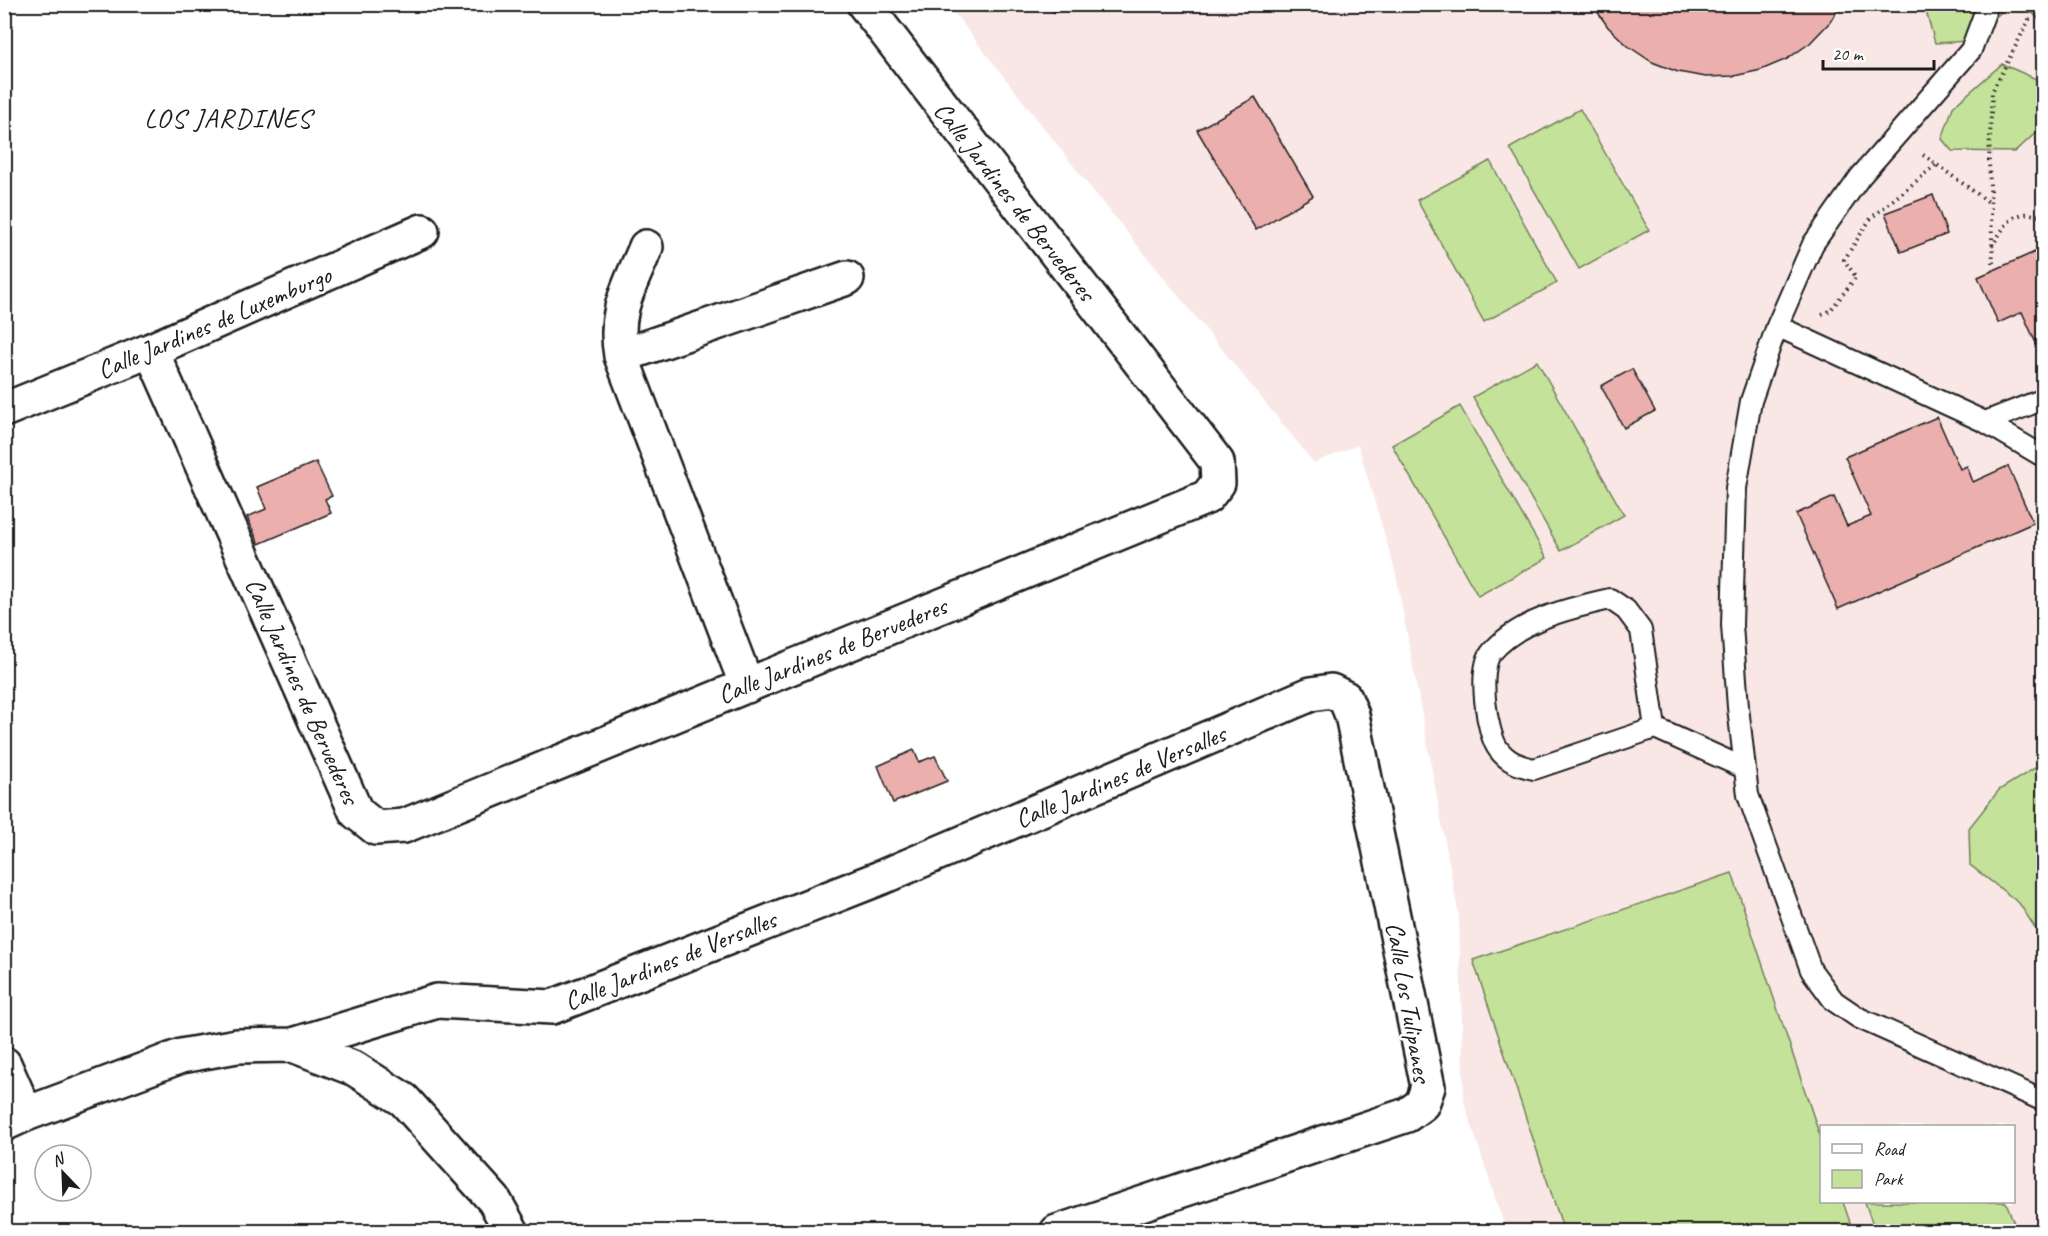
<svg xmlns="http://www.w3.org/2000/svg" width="2048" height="1236" viewBox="0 0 2048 1236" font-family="Caveat,sans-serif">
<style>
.built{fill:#f9e7e6;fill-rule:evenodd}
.green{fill:#c5e29a;stroke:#707f5b;stroke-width:1.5}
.building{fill:#ebb0ad;stroke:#1c1c1c;stroke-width:1.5}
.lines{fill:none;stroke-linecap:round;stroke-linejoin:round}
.lane-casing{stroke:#1c1c1c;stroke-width:24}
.street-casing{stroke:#1c1c1c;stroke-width:38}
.path{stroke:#1c1c1c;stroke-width:4;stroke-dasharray:1.5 4.5;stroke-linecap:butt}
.lane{stroke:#fff;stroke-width:20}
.street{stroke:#fff;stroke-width:33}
.labels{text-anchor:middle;stroke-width:5;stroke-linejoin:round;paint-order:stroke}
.street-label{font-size:26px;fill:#1c1c1c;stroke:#fff}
.neighbourhood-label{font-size:27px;letter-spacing:1.5px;fill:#1c1c1c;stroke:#fff}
</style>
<rect width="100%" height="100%" fill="#fff"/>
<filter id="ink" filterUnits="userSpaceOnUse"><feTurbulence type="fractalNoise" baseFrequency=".0167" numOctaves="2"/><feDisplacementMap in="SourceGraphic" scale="12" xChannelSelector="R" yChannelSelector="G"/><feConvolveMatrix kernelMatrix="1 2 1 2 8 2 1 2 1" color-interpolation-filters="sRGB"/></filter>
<g filter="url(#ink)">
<!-- built -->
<path class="built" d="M948,5H2043V1231H1506L1464,1102L1459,917L1396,574L1358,445L1314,463L1083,178ZM1822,1126H2014V1202H1822Z"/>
<!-- green -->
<path class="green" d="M1929,5H2009L1969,41L1935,43L1926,11Z
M2024,5H2043V23Z
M2002,64L2043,82V126L2015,152L1952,151L1942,139L1953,107Z
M1580,109L1649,230L1579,269L1510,148Z
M1490,161L1557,283L1484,322L1417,200Z
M1537,361L1624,515L1561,551L1473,397Z
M1460,406L1547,558L1478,596L1392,445Z
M2043,763V940L2019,903L1970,865L1969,828L1999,790Z
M1732,873L1821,1139L1822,1202H1843L1853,1231H1564L1473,960Z
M1865,1202H2006L2017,1231H1875Z"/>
<!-- building -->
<path class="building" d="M1049,4H1067L1054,13Z
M1592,4H1841L1830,22L1810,43L1787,59L1761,70L1734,76L1706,77L1678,72L1652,62L1628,46L1608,27Z
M1255,97L1313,196L1256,230L1197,130Z
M1933,195L1947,234L1901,252L1885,213Z
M2044,248V337L2035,341L2022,312L1998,323L1978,277Z
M1632,369L1655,411L1624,428L1601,386Z
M1937,417L1960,469L1967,466L1973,482L2008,466L2033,523L1838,609L1796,514L1834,497L1847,526L1871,516L1845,457Z
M316,462L332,496L325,499L331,513L259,544L247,517L266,509L257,487Z
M914,750L919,762L935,756L947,781L893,803L878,766Z"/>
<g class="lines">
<!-- lane casing -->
<g class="lane-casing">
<path id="lane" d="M1988,4L1971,50L1860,177L1813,244L1777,326L1751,401L1736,488L1732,625L1738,707L1748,795L1811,970L1834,1001L1859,1018L2044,1101
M1777,326L1985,422L2044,457
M1985,422L2044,399
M1655,728L1641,630L1626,610L1610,599C1570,608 1518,620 1491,653C1478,670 1486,734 1499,750C1508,762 1520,766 1534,769L1655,728L1744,768"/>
</g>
<!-- street casing -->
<g class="street-casing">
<path id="street" d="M646,247C629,288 613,311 621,356L747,686
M151,350L356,812L376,828L404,826L1207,497L1218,483L1217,462L864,4
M621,356L847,278
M4,410L151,350L422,231
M293,1045L355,1069L404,1100L494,1200L512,1232
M4,1064L26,1114
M4,1124L26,1114L181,1056L237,1046L293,1045L437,1001L552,1007L880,878L1311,694L1331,691L1345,698L1352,715L1428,1087L1422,1104L1407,1115L1057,1232"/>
</g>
<!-- path -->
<path class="path" d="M1923,155L1990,203
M1992,246C2001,233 2007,217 2024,214C2031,213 2036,217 2044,214
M1993,263L1989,161L1992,92L2029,20V4
M1822,314L1830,311L1856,277L1844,260L1871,218L1936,165"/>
<!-- lane -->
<use href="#lane" class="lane"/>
<!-- street -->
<use href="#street" class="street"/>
</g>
</g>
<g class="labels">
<!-- street labels -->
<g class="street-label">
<text transform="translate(1015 201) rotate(52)" y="9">Calle Jardines de Bervederes</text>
<text transform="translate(214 322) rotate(-23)" y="9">Calle Jardines de Luxemburgo</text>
<text transform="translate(832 650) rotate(-22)" y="9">Calle Jardines de Bervederes</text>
<text transform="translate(303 691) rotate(66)" y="9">Calle Jardines de Bervederes</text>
<text transform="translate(1120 776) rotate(-23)" y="9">Calle Jardines de Versalles</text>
<text transform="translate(670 960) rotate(-22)" y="9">Calle Jardines de Versalles</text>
<text transform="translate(1409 1002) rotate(80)" y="9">Calle Los Tulipanes</text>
</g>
<!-- neighbourhood labels -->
<g class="neighbourhood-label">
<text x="228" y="127">LOS JARDINES</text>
</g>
</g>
<!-- margin -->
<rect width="2048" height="1236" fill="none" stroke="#fff" stroke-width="24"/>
<rect x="12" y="12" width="2024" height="1212" fill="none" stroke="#1c1c1c" stroke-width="2" filter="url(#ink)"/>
<!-- legend -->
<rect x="1820" y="1125" width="195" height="78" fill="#ffffff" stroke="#a4a4a4" stroke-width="1.5"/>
<rect x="1832" y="1144" width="30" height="9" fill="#ffffff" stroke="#a4a4a4" stroke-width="1.5"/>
<text x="1874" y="1155" font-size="18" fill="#1c1c1c">Road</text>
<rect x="1832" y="1170" width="30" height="18" fill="#c5e29a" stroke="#a4a4a4" stroke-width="1.5"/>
<text x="1874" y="1185" font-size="18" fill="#1c1c1c">Park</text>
<!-- north arrow -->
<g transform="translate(63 1173) rotate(337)"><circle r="28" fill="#ffffff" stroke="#a4a4a4" stroke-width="1.5"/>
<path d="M0-4.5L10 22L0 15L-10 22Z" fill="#1c1c1c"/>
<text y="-9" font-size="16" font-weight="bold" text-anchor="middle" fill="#1c1c1c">N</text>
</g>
<!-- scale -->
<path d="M1823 60v9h111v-9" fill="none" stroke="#1c1c1c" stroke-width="3"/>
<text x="1832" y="60" font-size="18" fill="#1c1c1c" stroke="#ffffff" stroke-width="4.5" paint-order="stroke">20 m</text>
</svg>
